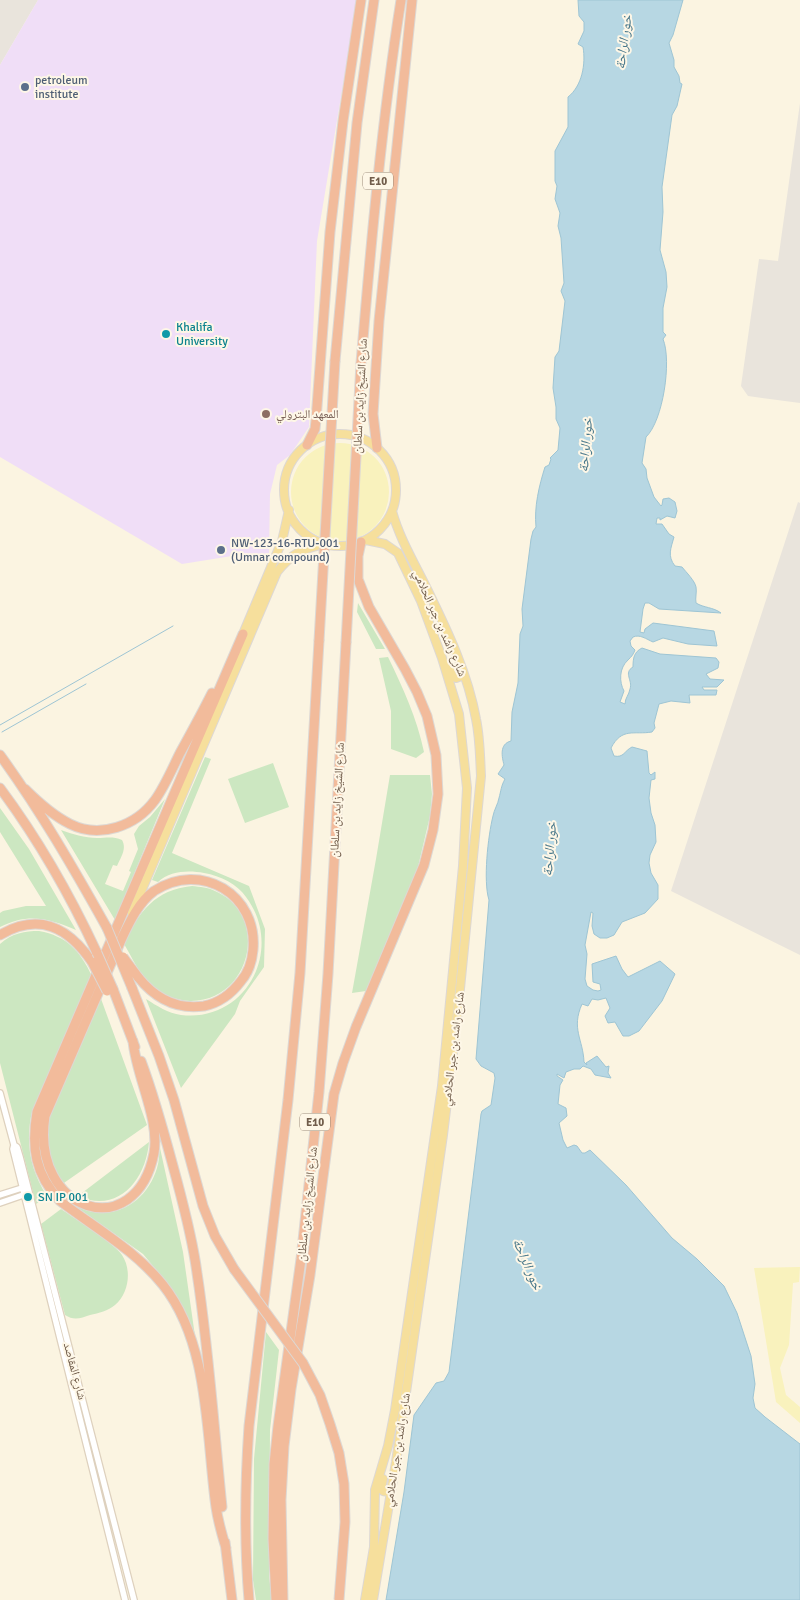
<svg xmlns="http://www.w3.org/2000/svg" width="800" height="1600" viewBox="0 0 800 1600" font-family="Signika,'Noto Naskh Arabic',sans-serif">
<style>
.industrial{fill:#e9e4dc}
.education{fill:#f0def7}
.green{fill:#cce7c1}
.sand{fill:#f9f2bd}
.water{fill:#b7d7e3;stroke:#9ec5d4}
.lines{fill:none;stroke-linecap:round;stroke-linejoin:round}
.stream{stroke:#9ec5d4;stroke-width:1}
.minor-casing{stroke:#ded1be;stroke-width:8}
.major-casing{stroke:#ddd8d4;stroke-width:10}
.highway-casing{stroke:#ddd8d4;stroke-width:11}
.minor{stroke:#fff;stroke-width:5.5}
.major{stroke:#f6df9c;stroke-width:8}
.highway{stroke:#f2bb9b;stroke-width:9}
.highway-bridge-casing{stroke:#ddd8d4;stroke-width:11;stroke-linecap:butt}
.highway-bridge{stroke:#f2bb9b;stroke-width:9}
.service-dot{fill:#5c6f8a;stroke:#fef7e7;stroke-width:2}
.culture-dot{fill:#0f9aa8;stroke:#fef7e7;stroke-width:2}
.education-dot{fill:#8d6e63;stroke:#fef7e7;stroke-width:2}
.labels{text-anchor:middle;stroke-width:4;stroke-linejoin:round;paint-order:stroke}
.shield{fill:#fef7e7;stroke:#9b8a79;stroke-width:1}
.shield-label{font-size:11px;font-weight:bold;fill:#705c4a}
.service-label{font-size:12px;fill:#4e5e75;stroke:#fef7e7;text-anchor:start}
.culture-label{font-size:12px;fill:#0d838f;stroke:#fef7e7;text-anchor:start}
.street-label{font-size:12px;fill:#705c4a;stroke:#fef7e7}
.education-label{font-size:12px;fill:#785e54;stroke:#fef7e7;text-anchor:start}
.water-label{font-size:14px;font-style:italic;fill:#48778a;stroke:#fef7e7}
</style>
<rect width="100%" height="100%" fill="#fbf4e1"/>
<!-- industrial -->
<path class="industrial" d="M0,0H38L0,65Z
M800,103V403L748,396L741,386L759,259L778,261Z
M798,502L800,503V955L671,891Z"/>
<!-- education -->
<path class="education" d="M38,0H357L317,241L309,427L290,455L277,465L270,494L269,554L232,556L182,564L0,457V65Z"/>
<!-- green -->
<path class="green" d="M358,603L385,649H376L357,612Z
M388,657C403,688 417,718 424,752L416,758L391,749V711L379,658Z
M205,757L211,759L172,853L249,886L265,929L264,967L240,1001L235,1014L181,1088L146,999C157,1006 168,1013 181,1015C246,1023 285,949 246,897C237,884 221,876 204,873C188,870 170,871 158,882L152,880Z
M273,763L289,807L245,823L228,779Z
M390,775H430L432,794L430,816L417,871L366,991L352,993L376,859Z
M165,799L115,920L61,830C72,834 85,838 97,838C106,838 113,836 122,840C127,849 121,857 117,866L113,865L105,884L123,891L131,872L129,871L138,849L134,834L139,826L150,817Z
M0,808L29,849L76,930C48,918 28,913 0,927V913L3,911L26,906H46L0,832Z
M192,886C200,887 208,887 215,891C271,915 251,1002 190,1001C174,1000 160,994 149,983C138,972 132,957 124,944C139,911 155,890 192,886Z
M39,931C67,936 80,951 92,976L32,1112C25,1142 30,1170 47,1196L36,1204L0,1063V944C12,933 25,931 39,931Z
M100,996L147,1125L61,1185L46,1152L49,1117Z
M149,1142C146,1180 118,1214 78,1196Z
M160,1148L183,1252L196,1343L184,1314L164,1279L143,1254L71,1203C77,1206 83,1210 89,1211C121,1219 148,1198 157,1168C159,1162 159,1155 160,1148Z
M61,1209C75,1219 114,1243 122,1255C132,1270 129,1293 115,1305C108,1311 99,1313 90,1315C81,1318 74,1321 65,1315L41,1224Z
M266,1332L279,1350L270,1430L269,1576L272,1600H256L253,1580L254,1459Z"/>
<!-- sand -->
<path class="sand" d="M291 492a49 49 0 1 1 98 0a49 49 0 1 1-98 0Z
M800,1267L799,1282L793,1283L789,1345L780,1368L786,1395L800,1407V1423L776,1402L754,1268Z"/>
<!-- water -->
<path class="water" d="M578,0H683L673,35L669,43L674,60V67L679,76L680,83L682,84L677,106L672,115L662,187L663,212L660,250L666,272L667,287L663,308V332L666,335L663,339C672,361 663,421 646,437L642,463L646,469L647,478L654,497L661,506L662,505L663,499L669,498L675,502L677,511L675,518L667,516L660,520V518H657L656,524H662L669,534L674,537C671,548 667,556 675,566L682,567C686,572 695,581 696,587C697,592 695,598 696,603C704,608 713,607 721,613L659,609L649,603H645L643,609L640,632L644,633L645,629L653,623L714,631L717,646L688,644L663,638L653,642C646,639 640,634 633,637L630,641L631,646L635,650C633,655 632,656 628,660C619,668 619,682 624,691L620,702L625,704C625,698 629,695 630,689C633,680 623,673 633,667C633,658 634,652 642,648L660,654L716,658L719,662L718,668L706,674L710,679L724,680L717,687H702L704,690H717L716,695H689L690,703L671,701L659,704L654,723L655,728L652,732C634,735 622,727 611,748L614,756C624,758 624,751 632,747L647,751L649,773L651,775L655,772V779L651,780L649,798L651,813L655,825L656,842L650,855L649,863L651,873L658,885V899L645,913L622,922L614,935L607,938H600L594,934L592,926L593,913L591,912L585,945L587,954L585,979L587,986L593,990L598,991L601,990L600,984L593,982L592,964L616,956L622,969L628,977L660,961L675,974L662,1001L639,1031L629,1036H623L615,1022L608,1023L605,1016L610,1008L606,998L598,1000L592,999L588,1006L582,1004C571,1029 583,1039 584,1062L587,1065L586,1063L597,1056L606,1067L609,1066L608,1073L611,1078L595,1075L591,1069L583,1066L580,1069H574L566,1072L564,1078L557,1074V1076L563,1080L560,1085L558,1104L566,1108L567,1116L559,1123L563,1140L567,1148L574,1145L577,1146L582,1153H585L590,1150L626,1185L672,1238L697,1259L724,1286L737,1313L751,1356L755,1384L753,1398L755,1408L765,1417L800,1444V1600H386L404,1492L414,1415L436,1383L444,1381L449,1372L481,1114L482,1111L491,1105L495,1078L494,1073L481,1066L476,1059L489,900C483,881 488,836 493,816C494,810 498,804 499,798C501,791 501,786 505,779L498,774L504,765C502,757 499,744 511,741L512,712L518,683L520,634L523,626L522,609L531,539L533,531L536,527C534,507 539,486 545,467L549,465L551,459L550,458L558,450L560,428L556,419V407L553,388L555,357L559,351L565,301L561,291L564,283L561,238L558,226L560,213L555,199L557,186L555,181V151L568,127V97C582,86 586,64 583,47L578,44L584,31V22L579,16Z"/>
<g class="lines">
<!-- stream -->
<path class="stream" d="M0,725L173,626
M2,732L86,684"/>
<!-- minor casing -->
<g class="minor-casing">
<path id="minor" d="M0,1093L14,1145L13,1149L125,1600
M14,1145L17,1147L20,1157L134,1600
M0,1195L25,1187
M0,1203L26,1194"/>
</g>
<!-- major casing -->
<g class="major-casing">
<path id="major" d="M284 490a56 56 0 1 1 112 0a56 56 0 1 1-112 0Z
M243,634L282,541L289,510
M449,666L452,675L456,678L461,676L463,671
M132,913L277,572C292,553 303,548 326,544
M383,1479L381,1489C384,1493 387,1492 391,1490
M365,1600L374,1547L375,1490L388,1446L395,1410L442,1086L463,866L467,788L459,714L442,658L421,601L398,553L385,544L366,540
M373,1600L396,1462L443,1135L457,1019L481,776C480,757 480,738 476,719C468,674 448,632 428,591C415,564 400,540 392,511"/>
</g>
<!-- highway casing -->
<g class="highway-casing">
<path id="highway" d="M335,361L357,123L374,0
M361,363C371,242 382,120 401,0
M307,445L315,429L316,420L330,232L343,121L361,0
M377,448L373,414L379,321L412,0
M0,755C40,810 74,869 107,928
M0,788C38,839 70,895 97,953
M25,789C38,802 54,816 70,824C100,839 136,826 155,800C165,786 172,769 180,753C191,733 202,713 212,693
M0,935C39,912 68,927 92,962
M132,988L159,1056L174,1100L203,1206L215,1236L234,1269
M113,989L135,1047
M133,1041C136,1076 160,1119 154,1153C136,1245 30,1213 45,1116L122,938C130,921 139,902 154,891C201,860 258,895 253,950C252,961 248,973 241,981C232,993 219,1003 204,1006C176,1010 154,997 138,977
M141,1061C156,1101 166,1140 177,1181C185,1211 193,1242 197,1273C209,1351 214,1429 222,1507
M225,1542L232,1600
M226,1548C222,1535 218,1521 216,1507C206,1436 210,1344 163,1285C135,1250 95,1228 60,1201C35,1174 31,1148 37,1112L243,634
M249,1600C244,1541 245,1484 249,1426L288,1100L300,973L319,641
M276,1600L273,1539L274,1464L278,1426L301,1259L319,1092L328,974L346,643
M283,1600L281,1500L284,1446L291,1389L310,1275L334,1094L343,1063L356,1027L424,865L433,830L438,794L436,755L427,716L417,692L405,669L369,607L358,579V556L361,542"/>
</g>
<!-- minor -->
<use href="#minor" class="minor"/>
<!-- major -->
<use href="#major" class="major"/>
<!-- highway -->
<use href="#highway" class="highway"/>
<!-- highway-bridge casing -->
<g class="highway-bridge-casing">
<path id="highway-bridge" d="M319,641L335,361
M346,643L361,363
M107,928L132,988
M97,953L113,989
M123,957L138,977
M92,962L107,991
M234,1269L303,1363L320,1395L330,1424L339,1453L344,1484L345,1522L339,1600"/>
</g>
<!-- highway-bridge -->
<use href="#highway-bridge" class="highway-bridge"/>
</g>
<!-- markers -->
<g class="service-dot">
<circle cx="25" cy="87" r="5"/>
<circle cx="221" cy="550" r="5"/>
</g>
<g class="culture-dot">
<circle cx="166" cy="334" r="5"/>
<circle cx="28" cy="1197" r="5"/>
</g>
<circle class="education-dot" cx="266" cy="414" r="5"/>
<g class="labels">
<!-- shield labels -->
<g class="shield">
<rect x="363" y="172.5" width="30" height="17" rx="4"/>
<rect x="300" y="1113.5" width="30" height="17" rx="4"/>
</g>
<g class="shield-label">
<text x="378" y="185">E10</text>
<text x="315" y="1126">E10</text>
</g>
<!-- service labels -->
<g class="service-label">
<text x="35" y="84">petroleum<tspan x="35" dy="14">institute</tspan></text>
<text x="231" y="547">NW-123-16-RTU-001<tspan x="231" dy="14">(Umnar compound)</tspan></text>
</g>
<!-- culture labels -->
<g class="culture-label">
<text x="176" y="331">Khalifa<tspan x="176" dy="14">University</tspan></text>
<text x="38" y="1201">SN IP 001</text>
</g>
<!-- street labels -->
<g class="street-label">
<text transform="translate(360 396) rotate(-87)" y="4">شارع الشيخ زايد بن سلطان</text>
<text transform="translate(440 623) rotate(66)" y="4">شارع راشد بن جبر الحلامي</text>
<text transform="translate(337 800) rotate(-87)" y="4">شارع الشيخ زايد بن سلطان</text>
<text transform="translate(453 1049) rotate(-83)" y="4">شارع راشد بن جبر الحلامي</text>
<text transform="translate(307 1204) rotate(-84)" y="4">شارع الشيخ زايد بن سلطان</text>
<text transform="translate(75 1371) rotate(75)" y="4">شارع المقاصد</text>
<text transform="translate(397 1450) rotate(-81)" y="4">شارع راشد بن جبر الحلامي</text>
</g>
<!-- education labels -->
<g class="education-label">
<text x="276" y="418">المعهد البترولي</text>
</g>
<!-- water labels -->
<g class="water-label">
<text transform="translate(623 42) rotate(-82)" y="5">خور الراحة</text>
<text transform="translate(585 445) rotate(-85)" y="5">خور الراحة</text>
<text transform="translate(549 849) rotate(-85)" y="5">خور الراحة</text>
<text transform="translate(528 1264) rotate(67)" y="5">خور الراحة</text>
</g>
</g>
</svg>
